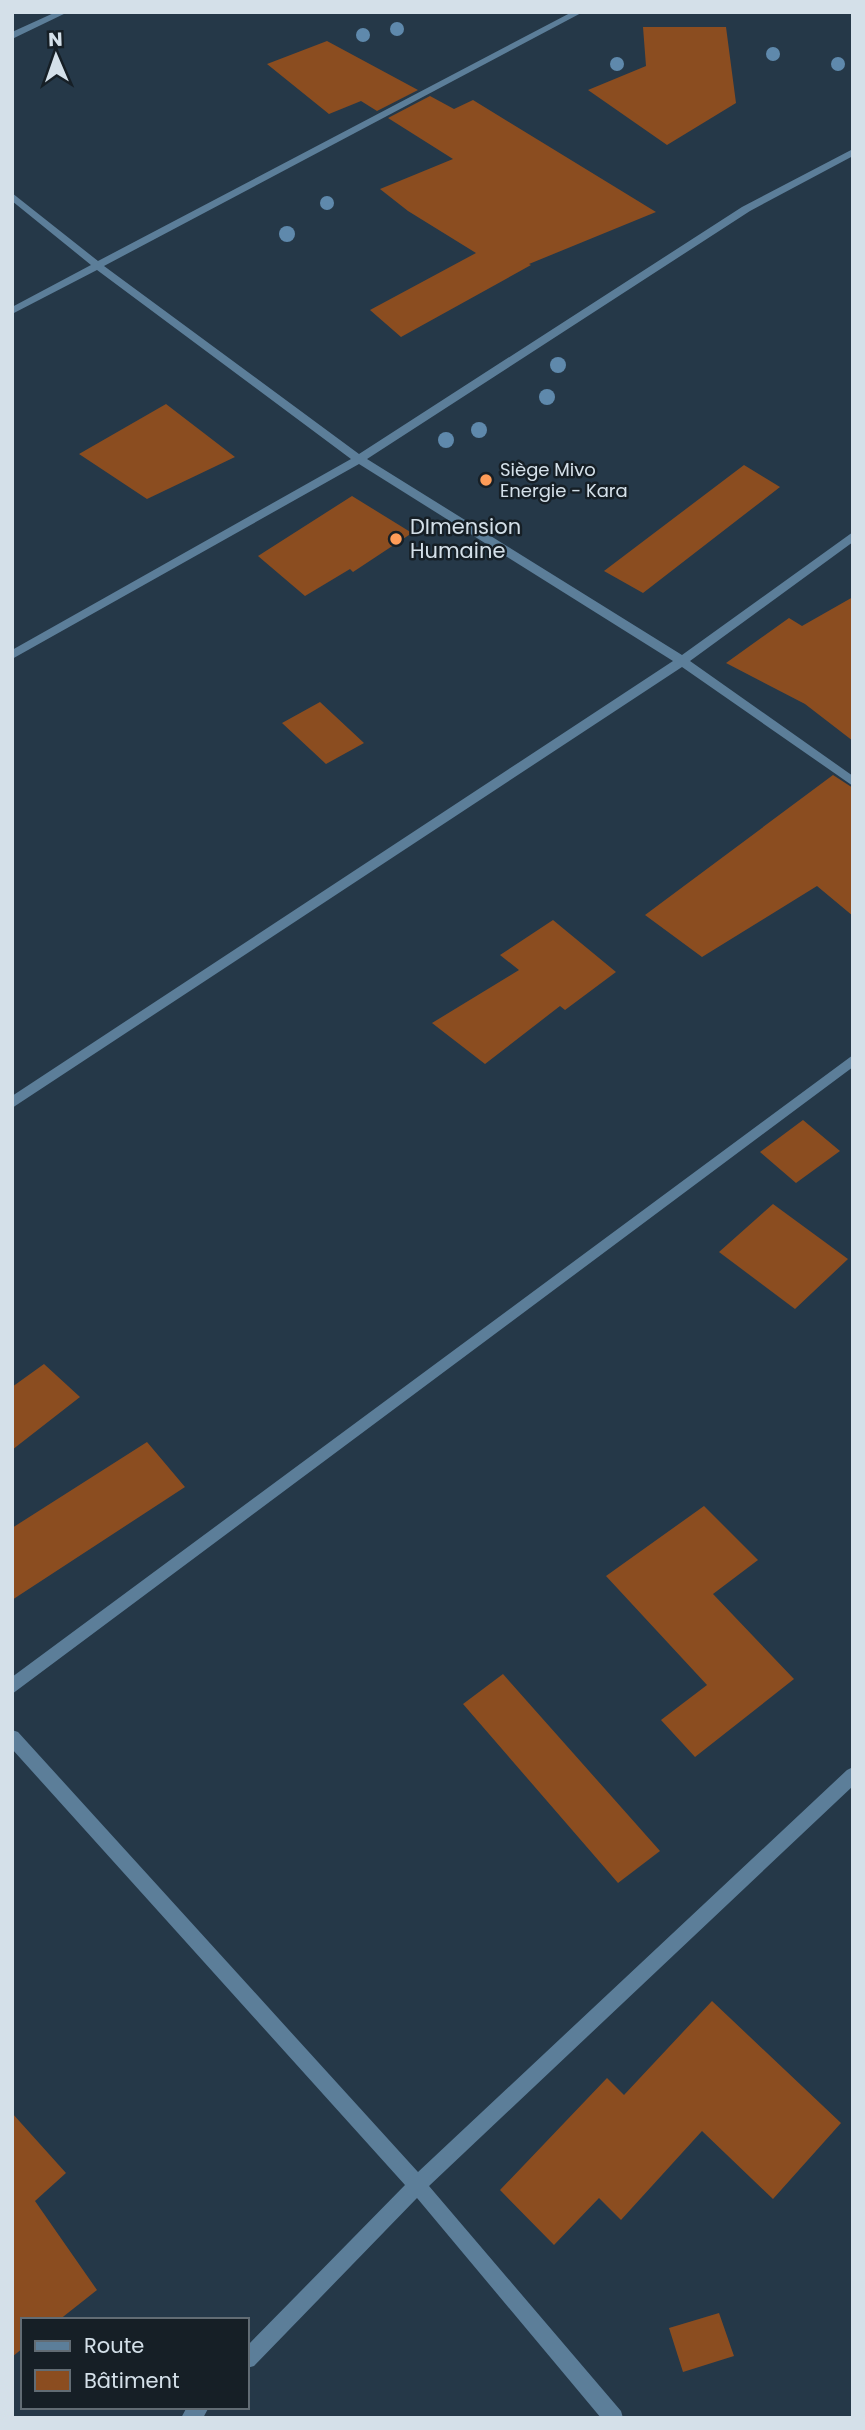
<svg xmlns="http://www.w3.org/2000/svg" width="865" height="2430" viewBox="0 0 865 2430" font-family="Poppins,sans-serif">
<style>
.building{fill:#8b4d20}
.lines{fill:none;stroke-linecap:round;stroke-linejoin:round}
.street{fill:#5c7e99;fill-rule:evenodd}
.tree{fill:#5f89ac}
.poi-dot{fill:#fe9c58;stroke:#161f26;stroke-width:2.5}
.labels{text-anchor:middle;stroke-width:5;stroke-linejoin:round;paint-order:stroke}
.far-poi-label{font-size:18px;fill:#d4e0e9;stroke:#161f26;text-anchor:start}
.poi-label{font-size:21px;fill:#d4e0e9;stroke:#161f26;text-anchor:start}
</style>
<rect width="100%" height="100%" fill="#253848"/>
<!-- building -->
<path class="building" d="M643,27H726L736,103L667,145L588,90L646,66Z
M327,41L418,90L377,111L361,101L329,114L267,64Z
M430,96L454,109L473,100L656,212L529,264L531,265L401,337L370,310L476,253L408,211L380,189L453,159L388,118Z
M166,404L235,457L147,499L79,454Z
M744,465L780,487L643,593L604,571Z
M352,496L412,533L353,572L350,569L305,596L258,556Z
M853,597V741L805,704L726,663L789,618L802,626Z
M320,702L364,743L326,764L282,723Z
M833,775L853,788V916L817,886L702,957L645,915Z
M553,920L616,972L565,1010L560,1006L485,1064L432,1023L519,970L500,955Z
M803,1120L840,1151L796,1183L760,1152Z
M773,1204L848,1259L795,1309L719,1252Z
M44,1364L80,1397L12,1450V1387Z
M147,1442L185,1487L12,1600V1528Z
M704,1506L758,1560L713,1594L794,1679L695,1757L661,1720L707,1685L606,1576Z
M503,1674L660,1851L618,1883L463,1704Z
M712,2001L841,2123L773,2199L702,2131L621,2220L599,2198L554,2245L500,2190L607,2078L624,2095Z
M12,2113L66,2173L35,2201L97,2290L59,2320H23V2348L12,2357Z
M719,2313L734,2356L683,2372L669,2328Z"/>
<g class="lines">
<!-- street -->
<path class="street" d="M56,12H68L12,39V32Z
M572,12H583L104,266L359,454L742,207L853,149V156L750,211L367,459L682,655L853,532V542L690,661L853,776V786L682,667L12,1108V1096L673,661L359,464L12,659V650L351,459L97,270L12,314V307L91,265L12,201V193L98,261Z
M853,1055V1067L12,1694V1677Z
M12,1730L18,1732L418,2172L847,1770L853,1767V1786L429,2186L621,2411L623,2418H601L417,2198L254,2366L247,2368V2346L405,2185L12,1749Z
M187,2407H209L203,2418H181Z"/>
</g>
<!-- trees -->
<g class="tree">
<circle cx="397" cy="29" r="7"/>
<circle cx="363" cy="35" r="7"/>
<circle cx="773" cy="54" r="7"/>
<circle cx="617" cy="64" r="7"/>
<circle cx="838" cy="64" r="7"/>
<circle cx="327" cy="203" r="7"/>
<circle cx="287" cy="234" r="8"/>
<circle cx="558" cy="365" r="8"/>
<circle cx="547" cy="397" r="8"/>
<circle cx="479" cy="430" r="8"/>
<circle cx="446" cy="440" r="8"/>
</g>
<!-- markers -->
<g class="poi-dot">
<circle cx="486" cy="480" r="7"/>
<circle cx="396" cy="539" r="7"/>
</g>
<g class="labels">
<!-- far-poi labels -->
<g class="far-poi-label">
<text x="500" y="476">Siège Mivo<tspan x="500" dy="21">Energie - Kara</tspan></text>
</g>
<!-- poi labels -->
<g class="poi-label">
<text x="410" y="534">DImension<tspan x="410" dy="24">Humaine</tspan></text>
</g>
</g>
<!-- border -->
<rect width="865" height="2430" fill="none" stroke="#d4e0e9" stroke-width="28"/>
<!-- legend -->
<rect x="21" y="2318" width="228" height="91" fill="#161f26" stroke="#626c74" stroke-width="2"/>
<rect x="35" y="2341" width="35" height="10" fill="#5c7e99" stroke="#626c74" stroke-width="2"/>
<text x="84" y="2353" font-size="21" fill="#d4e0e9">Route</text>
<rect x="35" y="2370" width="35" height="21" fill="#8b4d20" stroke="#626c74" stroke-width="2"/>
<text x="84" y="2388" font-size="21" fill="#d4e0e9">Bâtiment</text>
<!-- north arrow -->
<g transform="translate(56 56) rotate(358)" stroke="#161f26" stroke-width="5" paint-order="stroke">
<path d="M0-5L12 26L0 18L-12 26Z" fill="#d4e0e9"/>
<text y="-10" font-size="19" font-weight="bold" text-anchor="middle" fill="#d4e0e9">N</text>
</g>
</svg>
